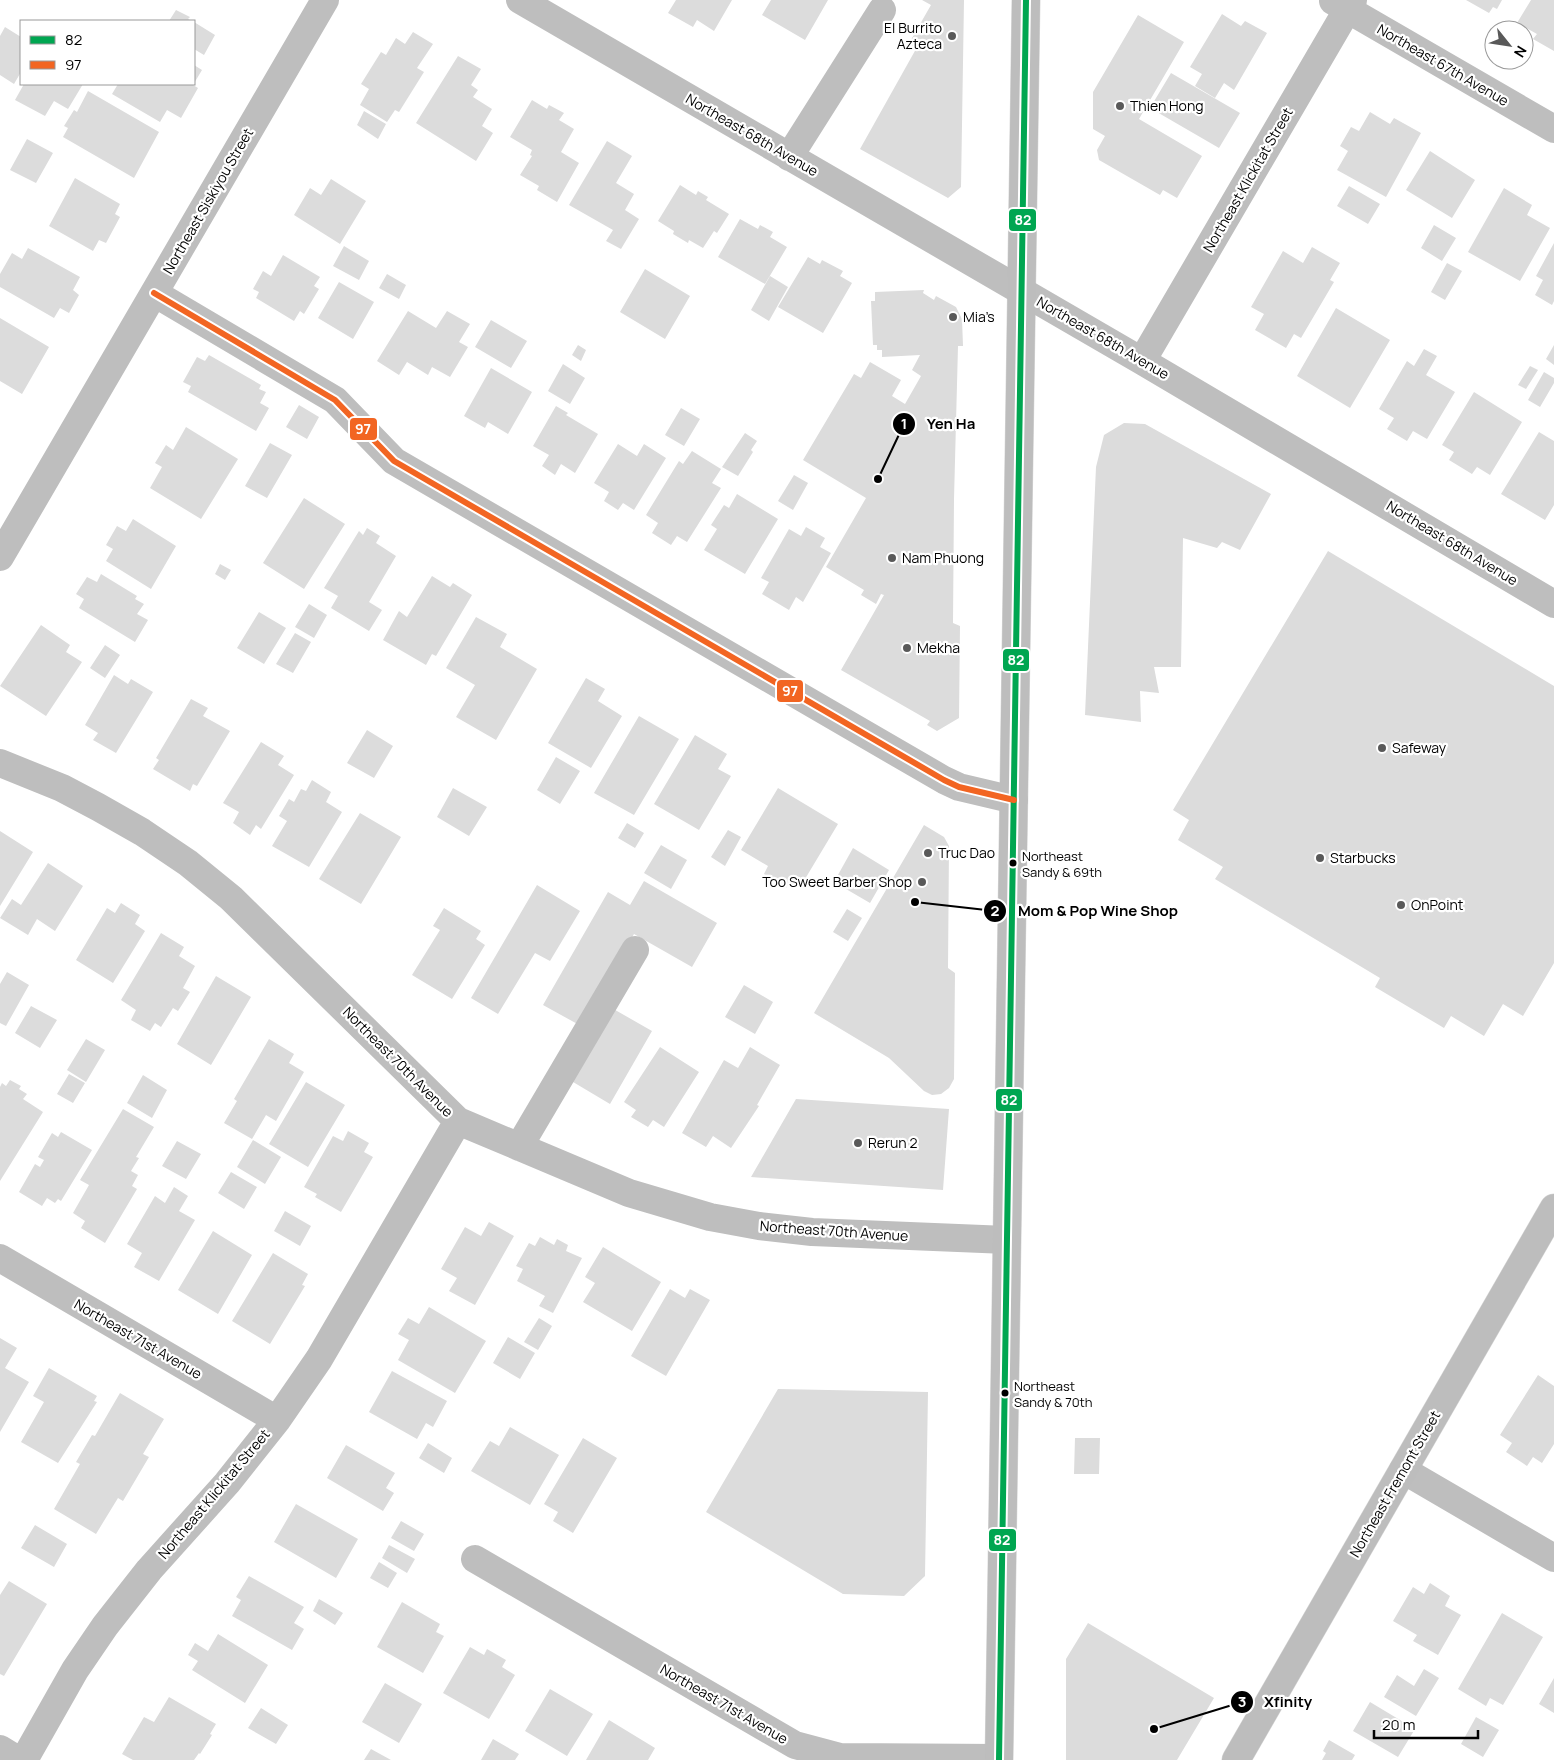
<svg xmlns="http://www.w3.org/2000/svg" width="1554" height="1760" viewBox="0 0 1554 1760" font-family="Manrope,sans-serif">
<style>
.building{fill:#dcdcdc}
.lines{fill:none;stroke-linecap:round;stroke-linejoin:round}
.major-casing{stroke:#dbdbdb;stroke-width:29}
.minor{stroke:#bebebe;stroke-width:28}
.major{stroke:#bdbdbd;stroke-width:28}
.bus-1-casing{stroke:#fff;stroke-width:10}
.bus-2-casing{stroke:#fff;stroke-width:10}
.bus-1{stroke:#00a651;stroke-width:6}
.bus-2{stroke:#f26522;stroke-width:6}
.poi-dot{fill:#595959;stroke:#fff;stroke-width:2}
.bus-dot{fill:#000;stroke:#fff;stroke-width:2}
.labels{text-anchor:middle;stroke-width:4.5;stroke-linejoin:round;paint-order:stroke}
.bus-label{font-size:13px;fill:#000;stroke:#fff;text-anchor:start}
.poi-label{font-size:14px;fill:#000;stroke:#fff;text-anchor:start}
.street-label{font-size:14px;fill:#000;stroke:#fff}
.leader{fill:none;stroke:#000;stroke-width:2}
.callout-dot{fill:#000;stroke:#fff;stroke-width:2}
.mark-label{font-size:15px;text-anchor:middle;font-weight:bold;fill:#fff}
.callout-label{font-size:15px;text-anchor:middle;font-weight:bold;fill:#000;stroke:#fff;stroke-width:4.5;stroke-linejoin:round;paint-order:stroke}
.line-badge{stroke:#fff;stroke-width:2}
.badge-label{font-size:14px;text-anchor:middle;font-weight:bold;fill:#fff}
</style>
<rect width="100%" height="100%" fill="#fff"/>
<!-- building -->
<path class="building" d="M676,0H732L714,31L697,20L693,27L668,13Z
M771,0H828L805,40L762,15Z
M922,0H964L961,187L948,198L860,149L916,49L908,45L931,5Z
M1466,0H1502L1497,9L1493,7L1489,13Z
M1531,0H1554V51L1533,39L1537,34L1517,23Z
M176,10L190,17L188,19L192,21H169Z
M1222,14L1241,26L1245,21L1267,33L1234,90L1224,83L1215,98L1195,86L1202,74L1190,67Z
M1138,15L1184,42L1139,119L1202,156L1177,198L1163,190L1160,195L1099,160L1097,150L1105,136L1093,129V92Z
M194,22L215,35L204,55L194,49Z
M5,27L21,37V72L14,84L0,75V36Z
M413,32L433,44L417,68L424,72L399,112L395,110L387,122L360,105L369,89L361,84L381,52L386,55L396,38L405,44Z
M458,56L481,69L471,85L478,90L473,97L492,109L482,126L493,133L476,161L416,123Z
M194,65L202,70L193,85L198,88L181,118L167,110L160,122L112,94L118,84H194Z
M1171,73L1240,113L1219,148L1150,108Z
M24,84H83L68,109L54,101L45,116L15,100Z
M88,91L159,132L134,178L63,137L68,128L64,126L74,110L77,112Z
M532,100L547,109L549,105L564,113L559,120L574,129L561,152L579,163L557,202L537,190L539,186L520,175L532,156L530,155L532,150L510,137Z
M364,111L386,124L378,139L357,125Z
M1370,112L1390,124L1394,118L1421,133L1386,197L1337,170L1348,151L1340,146L1351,127L1359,131Z
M27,139L53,153L36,183L10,170Z
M607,141L632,156L616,183L634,194L625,210L639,219L621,249L606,241L613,230L569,205Z
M1430,151L1475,180L1452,218L1406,190Z
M75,178L120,204L115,214L120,217L106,243L99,240L93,251L49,226Z
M331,179L366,201L340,244L294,215L310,188L321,195Z
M680,185L696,195L698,191L708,197L706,200L729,214L717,233L714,231L703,248L689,240L688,243L673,234L674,231L658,221Z
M1349,186L1380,204L1368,224L1337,206Z
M1504,188L1532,205L1527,215L1550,228L1520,281L1468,252Z
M740,219L758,229L760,225L773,232L770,237L787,247L765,284L718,257Z
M1434,225L1456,238L1442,261L1421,248Z
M1554,243V301L1552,305L1535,295L1543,280L1536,276Z
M344,246L369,261L359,280L333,266Z
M1312,247L1340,263L1330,280L1334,282L1301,338L1294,334L1286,348L1255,330L1264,314L1251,307L1283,251L1303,263Z
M28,248L80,277L73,290L79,295L69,313L60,308L54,318L0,287V274L12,253L22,259Z
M283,255L320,277L314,286L319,289L304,314L300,311L294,321L256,298L259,292L253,289L263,271L271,276Z
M808,257L820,264L822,260L843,271L840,276L852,283L823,333L778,307Z
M1447,263L1462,271L1445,300L1431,292Z
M645,269L690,296L665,339L620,312Z
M387,274L406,285L399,299L379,288Z
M770,276L788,287L769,321L751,310Z
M339,282L374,302L353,339L318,318Z
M924,290L923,293L934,300L936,296L956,307L962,319L963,346H958L954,499L953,623L960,626L959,718L937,731L927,725L930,721L841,670L884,595L881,594L876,604L861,595L864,590L826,567L866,498L803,460L854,374L861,378L870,362L901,380L892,396L905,404L921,376L912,370L920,355L882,357V350H877V345H873L871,301H875V292Z
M1336,308L1390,340L1350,408L1297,376Z
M408,311L436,328L447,311L470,324L459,342L468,347L450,377L432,367L428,375L407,362L399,375L377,361Z
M0,318L49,347L22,394L0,381Z
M491,320L527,341L511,368L475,347Z
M578,345L586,350L581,361L572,355Z
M1554,345V365L1546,359Z
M1424,349L1437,356L1426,375L1455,392L1427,439L1413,431L1407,441L1387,429L1394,418L1379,409L1407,361L1414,366Z
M209,355L261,385L259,389L266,392L260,403L269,408L256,431L188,392L191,386L183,382L197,357L205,361Z
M563,364L585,378L570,404L548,391Z
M1530,366L1538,370L1526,389L1518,385Z
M491,368L532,392L508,434L488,422L485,428L464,416Z
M1544,372L1554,378V383L1540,407L1528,400Z
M1474,392L1522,422L1490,475L1477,467L1472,474L1449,460L1454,452L1442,445Z
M299,405L319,417L307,439L286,427Z
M556,406L568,413L566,415L598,434L575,473L561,464L555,475L542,466L549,455L533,446Z
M681,408L700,419L684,446L665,435Z
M1124,423L1145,424L1271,494L1240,550L1222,542L1217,548L1183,538L1181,667H1154L1159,693L1140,691L1141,722L1085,715L1096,467L1104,435Z
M186,427L238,459L201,519L150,488L162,467L155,463L166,445L173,450Z
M1539,432L1554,441V505L1545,520L1501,494Z
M745,433L757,441L751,450L753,452L738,476L722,467Z
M270,443L292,455L267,498L245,486Z
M618,444L637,456L644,444L666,458L634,510L623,503L618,510L604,501L609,492L594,483Z
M692,451L721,469L712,483L721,488L687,542L677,536L671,545L652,533L658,523L646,515L679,461L683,464Z
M794,475L808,483L793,510L778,501Z
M737,494L778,519L745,574L704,550L717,529L711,525L724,505L729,508Z
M304,498L345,524L304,589L263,563Z
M133,519L176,546L151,589L106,561L113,549L106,545L117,526L126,531Z
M806,527L825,538L820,547L831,553L803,602L796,597L789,610L762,594L769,582L761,578L789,529L801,536Z
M367,528L380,536L376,543L396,556L369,602L382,610L369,631L331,608L338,596L324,588L359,531L363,535Z
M1328,551L1554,686V963L1523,1016L1503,1004L1484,1036L1451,1016L1444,1028L1375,987L1380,978L1215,879L1223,867L1178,840L1189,820L1173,810Z
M220,564L231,570L225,580L215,574Z
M101,574L137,596L135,599L144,604L137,614L148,620L135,642L79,608L84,599L76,594L87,577L97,582Z
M432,576L450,587L453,583L472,595L436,656L432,654L426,665L383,640L399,611L407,617Z
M309,604L327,615L314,638L295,627Z
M259,612L286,628L264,664L237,648Z
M476,617L507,634L500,647L537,669L496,740L456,717L475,685L446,668Z
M41,625L70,645L66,652L82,662L46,716L0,686Z
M295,633L311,642L293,673L276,664Z
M105,645L120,655L105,678L90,668Z
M114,675L128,684L131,679L153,692L116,753L93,740L98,733L85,725Z
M586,678L605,689L598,701L622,716L591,768L548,743Z
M191,699L208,708L203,716L230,731L197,786L193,784L190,791L153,769L159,760L156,758Z
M639,716L679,739L634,815L594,793Z
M367,730L393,746L374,778L347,763Z
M695,735L727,754L718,769L731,776L699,830L654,804Z
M261,742L284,756L278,765L294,775L261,829L256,825L250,835L233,823L239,812L223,803Z
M556,757L580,771L560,804L537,790Z
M312,780L331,792L326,802L342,812L309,867L272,846L287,821L279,816L289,799L294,802L301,789L306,791Z
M453,788L487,807L469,836L437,817Z
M778,788L838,824L802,884L792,878L786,888L764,874L768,866L741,850Z
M360,813L401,837L361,904L319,879Z
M627,823L644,833L635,848L618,838Z
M924,825L944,837L949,846L948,968L955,973L954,1079L949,1088L941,1094L932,1095L924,1091L889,1058L814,1013Z
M728,830L741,837L725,866L711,857Z
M0,831L33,852L0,906Z
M661,845L687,860L671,889L644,873Z
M853,848L889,870L870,903L834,882Z
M48,863L83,886L55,931L37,919L28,935L0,918L12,899L21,905Z
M644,881L717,923L692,967L634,934L581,1026L543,1005L608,892L630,905Z
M537,885L580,911L550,961L535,953L498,1014L471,998Z
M121,903L140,915L135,924L145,931L113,983L76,960L107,908L115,913Z
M444,908L481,931L476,939L485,945L452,999L412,975L440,930L433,926Z
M847,909L862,918L848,941L833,932Z
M161,933L184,947L179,956L195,966L183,988L190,992L178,1011L173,1008L161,1027L155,1023L150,1031L131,1020L136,1010L121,1000Z
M7,972L29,985L6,1026L0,1023V984Z
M216,976L251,997L211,1065L177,1044Z
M744,985L773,1002L755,1034L725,1017Z
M31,1006L57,1020L40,1048L15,1033Z
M610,1007L652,1031L610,1104L568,1079Z
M86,1039L105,1050L86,1082L67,1070Z
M269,1039L294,1054L289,1063L304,1072L276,1121L266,1115L252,1139L224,1123L237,1101L234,1099Z
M660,1047L699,1072L664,1127L653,1120L648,1127L631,1117L636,1110L624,1102Z
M750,1047L780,1065L757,1105L759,1106L731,1148L713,1136L706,1147L682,1133L724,1060L738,1068Z
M69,1074L85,1083L73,1103L57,1094Z
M143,1075L167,1090L152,1118L127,1103Z
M10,1080L21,1086L19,1089L27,1094L23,1099L43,1112L0,1181V1087L2,1083L6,1086Z
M306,1082L345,1105L308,1167L269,1144Z
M796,1099L949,1109L943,1190L751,1177Z
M123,1109L154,1127L136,1157L139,1158L131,1171L138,1175L132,1186L137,1189L105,1243L81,1228L85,1221L73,1213L89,1185L80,1180Z
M348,1131L369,1143L364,1152L373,1157L341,1212L315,1197L317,1194L304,1187L333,1136L343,1141Z
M61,1132L92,1150L61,1201L58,1199L55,1203L47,1198L42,1206L19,1192L35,1164L40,1167L44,1160L38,1157L52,1133L58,1137Z
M253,1140L281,1157L265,1184L237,1167Z
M177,1141L201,1154L186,1179L162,1166Z
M231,1172L257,1187L244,1209L218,1193Z
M174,1187L188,1196L179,1211L195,1220L159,1281L134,1267L142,1253L127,1244L155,1196L165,1203Z
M285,1211L311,1226L300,1246L274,1231Z
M489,1222L514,1236L475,1305L449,1291L457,1278L441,1269L465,1227L481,1236Z
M213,1231L252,1255L218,1314L178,1290Z
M540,1237L554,1245L557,1239L568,1245L566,1251L582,1258L553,1313L539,1306L545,1296L517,1281L523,1269L516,1266L529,1243L535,1246Z
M603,1247L661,1282L632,1331L583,1302L595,1283L585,1277Z
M273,1253L308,1274L302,1285L305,1286L270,1344L232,1321Z
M670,1289L685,1298L690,1289L710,1300L666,1376L631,1356Z
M429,1307L486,1341L455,1393L398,1360L409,1340L398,1334L408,1318L419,1324Z
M539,1318L552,1326L538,1350L524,1342Z
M508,1337L535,1353L520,1379L493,1363Z
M0,1338L17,1348L5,1368L29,1382L0,1432Z
M49,1368L97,1396L94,1401L97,1402L58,1463L21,1442L44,1402L33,1396Z
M392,1371L447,1401L433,1427L426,1423L417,1439L369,1412Z
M1538,1375L1554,1386V1444L1542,1463L1533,1457L1527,1466L1506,1452L1512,1443L1500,1435Z
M778,1389L928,1392L925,1576L904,1596L843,1594L706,1512Z
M120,1393L164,1419L143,1454L149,1457L123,1501L118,1498L96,1534L54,1509L80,1464L76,1462L92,1435L95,1436Z
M510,1427L559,1455L530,1505L471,1471L490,1441L499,1446Z
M583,1438L617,1458L573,1533L553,1521L558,1512L544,1504Z
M1075,1438H1100L1099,1474H1074Z
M428,1443L452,1458L444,1473L419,1458Z
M346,1445L395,1473L386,1488L394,1493L383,1511L327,1478Z
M296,1504L358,1539L336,1578L274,1542Z
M401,1521L424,1534L414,1551L391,1538Z
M35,1525L67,1544L54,1567L21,1548Z
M389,1545L415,1559L407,1573L382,1558Z
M379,1562L397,1573L388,1588L370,1578Z
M249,1576L304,1607L294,1623L304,1629L292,1650L232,1616L241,1600L236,1597Z
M9,1581L47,1604L4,1676L0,1674V1595Z
M1430,1583L1450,1596L1445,1606L1461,1615L1438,1655L1413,1641L1417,1635L1393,1621L1413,1587L1424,1594Z
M319,1599L343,1613L335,1625L313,1611Z
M402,1602L440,1624L436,1632L444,1636L423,1673L377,1647Z
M1502,1613L1543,1637L1503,1705L1490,1698L1486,1706L1458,1689Z
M1088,1623L1214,1698L1177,1760H1066V1659Z
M218,1634L268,1665L245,1703L192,1670L198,1661L188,1655L195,1643L208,1651Z
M470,1647L484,1655L487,1649L506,1660L502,1667L515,1675L489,1719L443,1693Z
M1424,1669L1439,1678L1416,1716L1384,1697L1397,1675L1414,1686Z
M1554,1678V1713L1539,1704Z
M385,1683L422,1704L399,1743L362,1722Z
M550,1689L593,1714L567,1756L525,1731Z
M169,1697L216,1724L210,1734L212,1735L200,1754L199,1753L194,1760H133L122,1754L144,1717L154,1722Z
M1370,1702L1415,1729L1398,1757L1353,1731Z
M261,1708L288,1725L276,1744L248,1728Z
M1476,1717L1499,1730L1483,1757L1461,1744Z
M609,1720L655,1748L648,1760H586Z
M493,1739L519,1754L515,1760H481Z
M1329,1740L1355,1755L1352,1760H1322L1326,1753L1323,1751Z
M371,1749L391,1760H364Z"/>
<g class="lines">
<!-- major casing -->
<g class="major-casing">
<path id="major" d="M999,1760L1026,0
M1236,1760L1554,1208"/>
</g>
<!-- minor -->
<path class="minor" d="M520,0L1142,361L1554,604
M1333,1L1554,129
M789,157L882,10
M154,293L335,400L394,461L944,780L959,787L1014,800
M1142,361L1353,0
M0,557L325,0
M0,763L62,788L98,807L142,832L188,863L231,898L458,1121L629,1193L710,1217L759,1226L812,1232L1007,1240
M519,1147L635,950
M0,1258L277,1420
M1403,1470L1554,1558
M475,1559L795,1745L840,1757L999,1758
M0,1749L18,1760
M24,1760L75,1670L105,1626L149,1570L227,1483L277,1420L319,1359L458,1121"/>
<!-- major -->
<use href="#major" class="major"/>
<!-- bus-1 casing -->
<g class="bus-1-casing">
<path id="bus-1" d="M999,1760L1026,0"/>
</g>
<!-- bus-2 casing -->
<g class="bus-2-casing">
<path id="bus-2" d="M154,293L335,400L394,461L944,780L959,787L1014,800"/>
</g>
<!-- bus-1 -->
<use href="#bus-1" class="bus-1"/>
<!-- bus-2 -->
<use href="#bus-2" class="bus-2"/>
</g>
<!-- markers -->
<g class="poi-dot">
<circle cx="952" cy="36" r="5"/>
<circle cx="1120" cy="106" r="5"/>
<circle cx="953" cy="317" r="5"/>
<circle cx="892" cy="558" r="5"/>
<circle cx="907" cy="648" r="5"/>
<circle cx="1382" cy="748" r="5"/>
<circle cx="928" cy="853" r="5"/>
<circle cx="1320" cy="858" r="5"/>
<circle cx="922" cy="882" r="5"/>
<circle cx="1401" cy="905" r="5"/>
<circle cx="858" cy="1143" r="5"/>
</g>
<g class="bus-dot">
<circle cx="1013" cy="863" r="4.5"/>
<circle cx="1005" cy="1393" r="4.5"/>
</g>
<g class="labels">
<!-- bus labels -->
<g class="bus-label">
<text x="1022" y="861">Northeast<tspan x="1022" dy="16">Sandy &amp; 69th</tspan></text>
<text x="1014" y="1391">Northeast<tspan x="1014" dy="16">Sandy &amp; 70th</tspan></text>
</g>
<!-- poi labels -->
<g class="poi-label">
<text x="942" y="33" text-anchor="end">El Burrito<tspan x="942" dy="16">Azteca</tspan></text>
<text x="1130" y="111">Thien Hong</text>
<text x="963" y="322">Mia’s</text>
<text x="902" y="563">Nam Phuong</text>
<text x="917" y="653">Mekha</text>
<text x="1392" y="753">Safeway</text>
<text x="938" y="858">Truc Dao</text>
<text x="1330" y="863">Starbucks</text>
<text x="912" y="887" text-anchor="end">Too Sweet Barber Shop</text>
<text x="1411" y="910">OnPoint</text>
<text x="868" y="1148">Rerun 2</text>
</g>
<!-- street labels -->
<g class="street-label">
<text transform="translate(1443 65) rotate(30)" y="5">Northeast 67th Avenue</text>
<text transform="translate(752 135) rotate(30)" y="5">Northeast 68th Avenue</text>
<text transform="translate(1248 180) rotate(-60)" y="5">Northeast Klickitat Street</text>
<text transform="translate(208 201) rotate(-60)" y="5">Northeast Siskiyou Street</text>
<text transform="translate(1103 338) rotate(30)" y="5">Northeast 68th Avenue</text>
<text transform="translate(1452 543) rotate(31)" y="5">Northeast 68th Avenue</text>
<text transform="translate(398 1062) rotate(45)" y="5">Northeast 70th Avenue</text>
<text transform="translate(834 1231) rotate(4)" y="5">Northeast 70th Avenue</text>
<text transform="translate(138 1339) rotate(30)" y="5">Northeast 71st Avenue</text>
<text transform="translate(1395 1484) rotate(-60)" y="5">Northeast Fremont Street</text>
<text transform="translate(214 1494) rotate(-50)" y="5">Northeast Klickitat Street</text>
<text transform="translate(724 1704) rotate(30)" y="5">Northeast 71st Avenue</text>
</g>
</g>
<!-- callouts -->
<path class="leader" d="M878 479L904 424M915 902L995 911M1154 1729L1242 1702"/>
<g class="callout-dot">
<circle cx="878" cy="479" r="5"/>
<circle cx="915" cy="902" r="5"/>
<circle cx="1154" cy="1729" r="5"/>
<circle cx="904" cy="424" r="12"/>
<circle cx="995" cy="911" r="12"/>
<circle cx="1242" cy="1702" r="12"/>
</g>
<g class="mark-label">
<text x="904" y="429">1</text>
<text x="995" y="916">2</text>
<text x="1242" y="1707">3</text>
</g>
<g class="callout-label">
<text x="951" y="429">Yen Ha</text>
<text x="1098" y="916">Mom &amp; Pop Wine Shop</text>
<text x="1288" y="1707">Xfinity</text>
</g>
<g class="line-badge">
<rect x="1008" y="208" width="29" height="24" rx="5" fill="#00a651"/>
<rect x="349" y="417" width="29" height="24" rx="5" fill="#f26522"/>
<rect x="1002" y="648" width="28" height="24" rx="5" fill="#00a651"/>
<rect x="776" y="679" width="28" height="24" rx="5" fill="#f26522"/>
<rect x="995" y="1088" width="28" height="24" rx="5" fill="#00a651"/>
<rect x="988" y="1528" width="29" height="24" rx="5" fill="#00a651"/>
</g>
<g class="badge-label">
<text x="1023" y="225">82</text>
<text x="363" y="434">97</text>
<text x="1016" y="665">82</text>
<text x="790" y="696">97</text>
<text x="1009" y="1105">82</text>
<text x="1002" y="1545">82</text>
</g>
<!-- legend -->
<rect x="20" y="20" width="175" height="65" fill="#ffffff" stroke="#999999"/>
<rect x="30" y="36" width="25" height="8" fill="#00a651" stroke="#999999"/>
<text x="65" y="45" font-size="15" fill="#000000">82</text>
<rect x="30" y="61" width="25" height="8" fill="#f26522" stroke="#999999"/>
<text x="65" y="70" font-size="15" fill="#000000">97</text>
<!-- north arrow -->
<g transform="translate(1509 45) rotate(120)"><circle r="24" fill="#ffffff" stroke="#999999"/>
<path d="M0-4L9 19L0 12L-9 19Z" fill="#595959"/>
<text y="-8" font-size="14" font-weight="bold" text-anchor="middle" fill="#000000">N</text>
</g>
<!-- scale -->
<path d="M1374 1730v8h104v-8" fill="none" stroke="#000000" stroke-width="2.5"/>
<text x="1382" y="1730" font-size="15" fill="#000000" stroke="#ffffff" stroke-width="4" paint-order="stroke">20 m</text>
</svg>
